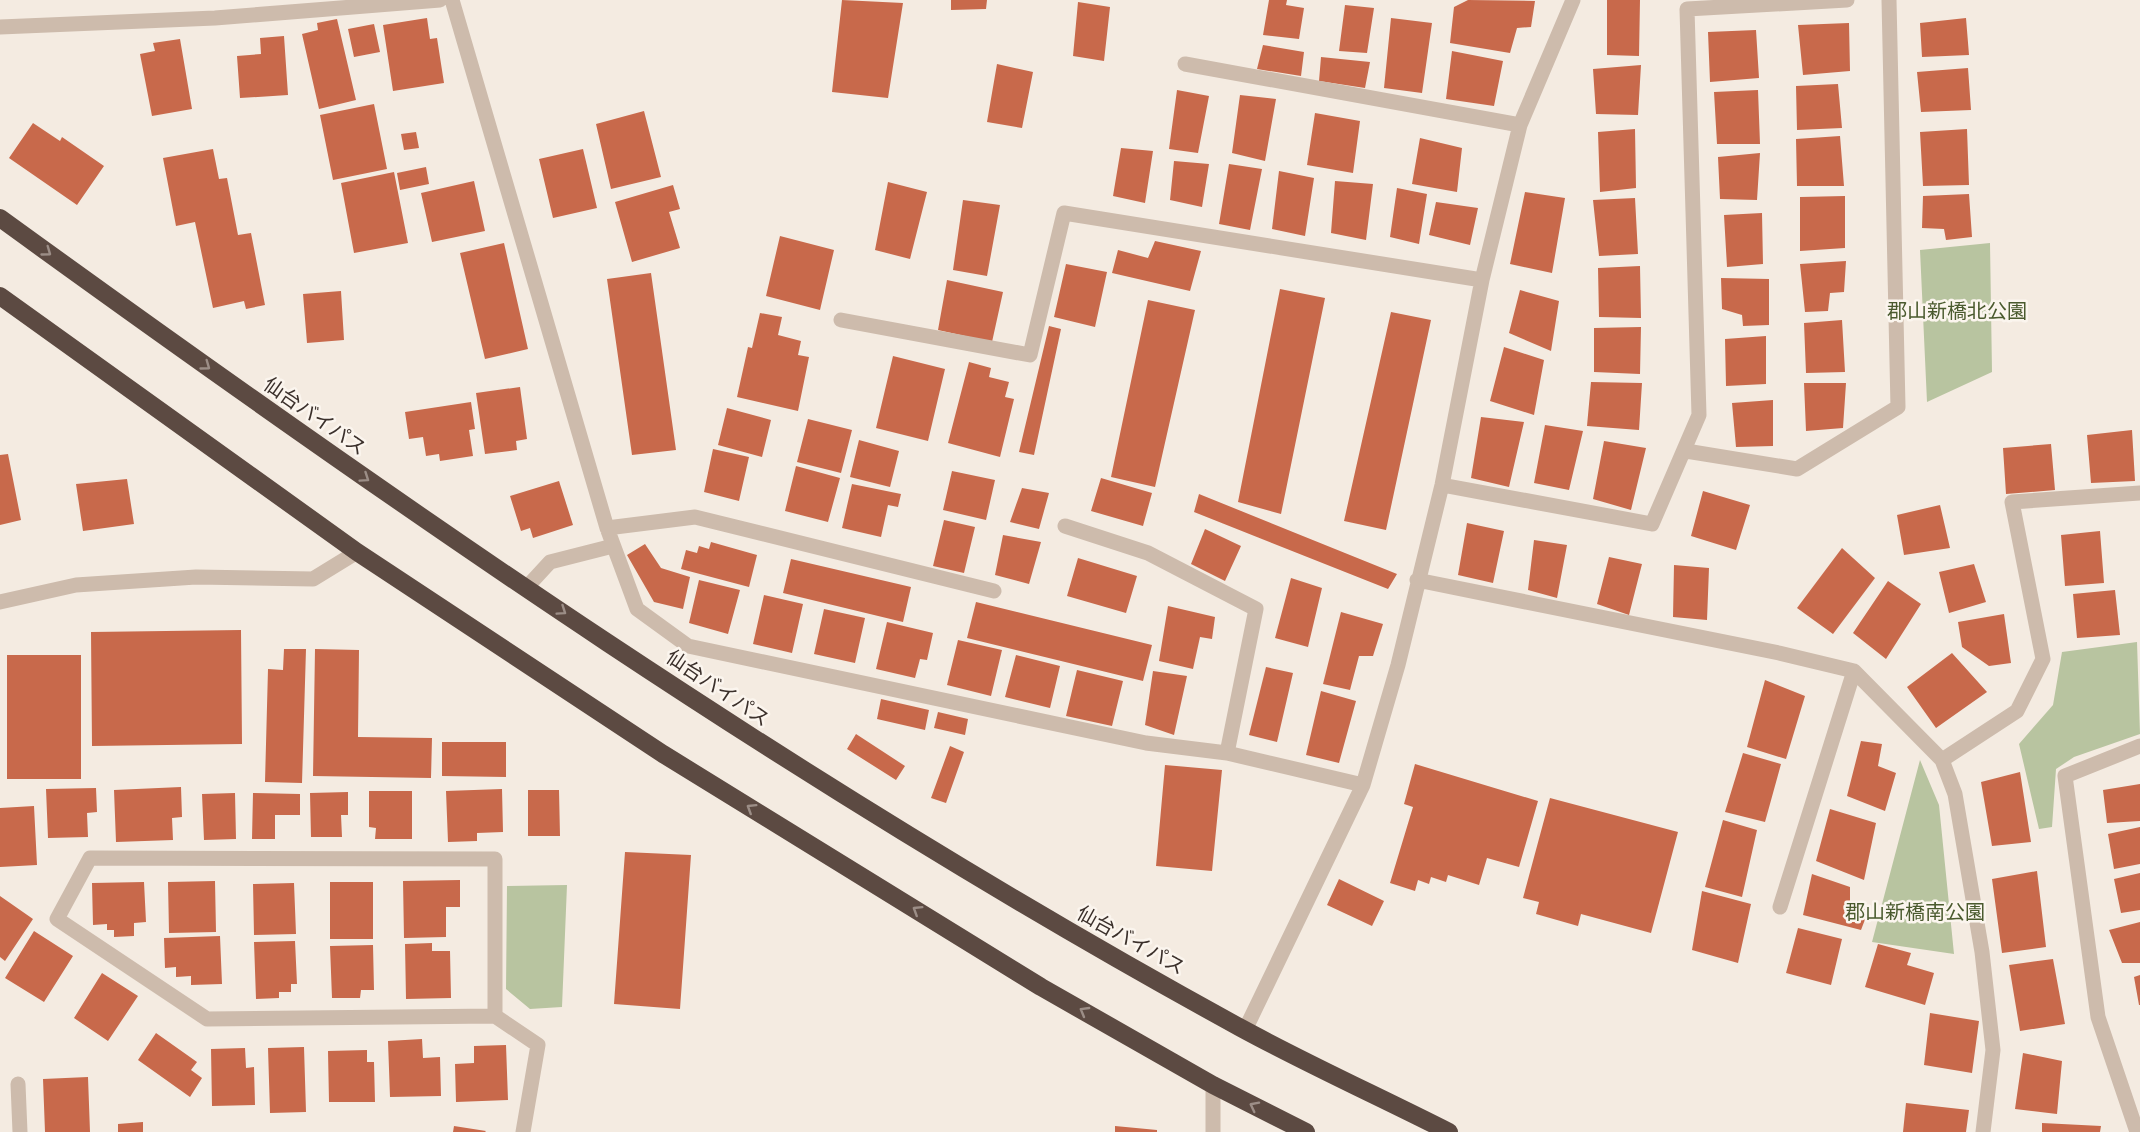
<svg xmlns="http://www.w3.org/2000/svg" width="2140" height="1132" viewBox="0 0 2140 1132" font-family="Rubik,'Noto Sans JP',sans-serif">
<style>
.green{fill:#b8c4a0}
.building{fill:#c8694b}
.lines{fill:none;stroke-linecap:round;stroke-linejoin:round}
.minor{stroke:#cdbbac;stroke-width:15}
.highway{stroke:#5c4a42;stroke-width:18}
.oneway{stroke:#9c8e87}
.labels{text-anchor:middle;stroke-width:5;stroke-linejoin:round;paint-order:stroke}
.park-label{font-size:20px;fill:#4a5a2e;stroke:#fbf5ee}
.street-label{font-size:20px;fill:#3b302b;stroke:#fbf5ee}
</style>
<rect width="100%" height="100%" fill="#f4ebe1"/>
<!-- green -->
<path class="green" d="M1990,243L1992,372L1927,402L1920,250Z
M2137,642L2140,734L2074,757L2056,769L2052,827L2039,829L2019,744L2053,705L2062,652Z
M1920,760L1939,805L1954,954L1872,942Z
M567,885L562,1007L530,1009L506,989L507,886Z"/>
<!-- building -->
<path class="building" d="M842,0L903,3L888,98L832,92Z
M951,0H987L986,9L951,10Z
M1269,0H1287L1286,5L1304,8L1299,39L1263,35Z
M1468,0L1535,1L1531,27L1517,28L1510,53L1450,43L1454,7Z
M1607,0H1640L1639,56L1607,55Z
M1078,2L1110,7L1104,61L1073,56Z
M1345,5L1374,8L1367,53L1339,51Z
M427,18L430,39L437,38L444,83L393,91L383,25Z
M1391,18L1432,23L1422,93L1384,88Z
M1966,18L1969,55L1922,57L1920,23Z
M337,19L356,100L319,109L302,34L318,30L317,23Z
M1849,23L1850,71L1803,75L1798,25Z
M374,24L380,52L354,57L348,29Z
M1756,30L1759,78L1710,82L1708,32Z
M284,36L288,95L240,98L237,56L261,54L260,38Z
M180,39L192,109L152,116L140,54L155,51L153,43Z
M1263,45L1304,52L1301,76L1257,69Z
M1452,51L1503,61L1494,106L1446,99Z
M1321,57L1370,62L1365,88L1319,81Z
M997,64L1033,72L1022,128L987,122Z
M1641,65L1638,115L1596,114L1593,69Z
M1968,68L1971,110L1921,112L1917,72Z
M1838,84L1842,128L1797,130L1796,86Z
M1177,90L1209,96L1198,153L1169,149Z
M1758,90L1760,144H1717L1714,92Z
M1240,95L1276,99L1265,161L1232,153Z
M374,104L387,169L333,180L320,115Z
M644,111L661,177L611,189L596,124Z
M1315,113L1360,121L1353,173L1307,165Z
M33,123L60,141L62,137L104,166L77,205L9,158Z
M1635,129L1636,188L1600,192L1598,132Z
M1967,129L1969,185L1923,186L1920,132Z
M416,132L419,148L404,150L401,134Z
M1840,136L1844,186H1797L1796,139Z
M1420,138L1462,148L1457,192L1412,184Z
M1121,148L1153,151L1145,203L1113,196Z
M213,149L219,179L227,178L238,235L251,233L265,305L246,309L244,301L213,308L195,222L176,226L163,158Z
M583,149L597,208L553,218L539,159Z
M1760,153L1757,200L1720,199L1718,157Z
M1174,161L1209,164L1202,207L1170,200Z
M1229,164L1262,169L1250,230L1219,224Z
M426,167L429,184L400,190L397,173Z
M1279,171L1314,178L1305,236L1272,229Z
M394,172L408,243L354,253L341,183Z
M474,181L485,231L432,242L421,193Z
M1335,181L1373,184L1366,240L1331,233Z
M888,182L927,192L910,259L875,250Z
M673,185L680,209L669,212L680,248L632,262L615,202Z
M1397,188L1427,194L1419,244L1390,237Z
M1525,192L1565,198L1552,273L1510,264Z
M1969,194L1972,237L1946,240L1944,229L1922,228L1923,196Z
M1845,196V248L1800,251V197Z
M1635,198L1638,254L1599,256L1593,200Z
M963,200L1000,205L987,276L953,270Z
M1436,202L1478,208L1470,245L1429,235Z
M1762,213L1763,264L1727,267L1724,215Z
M780,236L834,250L820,310L766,296Z
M1155,241L1201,251L1190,291L1112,273L1118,250L1148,258Z
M504,243L528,349L485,359L460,253Z
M1846,261L1844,292L1830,293L1828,311L1805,312L1800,264Z
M1066,264L1107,272L1095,327L1054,317Z
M1640,266L1641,318L1599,317L1598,268Z
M651,273L676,450L632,455L607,279Z
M1721,278L1769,279V325L1743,326L1742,315L1722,309Z
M947,280L1003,292L992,342L938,330Z
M1280,289L1325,298L1281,514L1238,502Z
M1520,290L1559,301L1551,351L1509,333Z
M341,291L344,340L307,343L303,294Z
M1148,300L1195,310L1155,487L1111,477Z
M1391,312L1431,320L1386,530L1344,521Z
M760,313L782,317L778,335L801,341L798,355L809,357L798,411L737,397L748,347L752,348Z
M1842,320L1845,372L1806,373L1804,323Z
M1049,326L1061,329L1034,455L1019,452Z
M1641,327L1640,374L1594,372V328Z
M1766,336V384L1726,386L1725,339Z
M1504,347L1544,360L1534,415L1490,401Z
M893,356L945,369L928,441L876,428Z
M969,362L991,368L989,377L1009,382L1005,397L1014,399L1000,457L948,443Z
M1591,382L1642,383L1639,430L1587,426Z
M1804,383H1846L1843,428L1806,431Z
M520,387L527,439L516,441L517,450L485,454L476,393Z
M1773,400V446L1736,447L1732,403Z
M471,402L475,429L469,430L473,456L440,461L439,454L426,456L423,437L409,439L405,412Z
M727,408L771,420L762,457L718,445Z
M1481,417L1524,422L1509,487L1471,478Z
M808,419L852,430L841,473L797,462Z
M1545,425L1583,431L1569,490L1534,483Z
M2132,430L2135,481L2091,483L2087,435Z
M859,440L899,451L890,487L850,477Z
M1604,441L1646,448L1631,510L1593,499Z
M2051,444L2055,490L2006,494L2003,448Z
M713,449L749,457L739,501L704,492Z
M8,454L21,520L0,525V455Z
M796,466L840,478L828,522L785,511Z
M952,471L995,480L986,520L943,510Z
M1101,478L1152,493L1143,526L1091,511Z
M127,479L134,524L83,531L76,484Z
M559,481L573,525L533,538L530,528L521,531L510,496Z
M852,484L901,494L898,507L888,505L881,537L842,528Z
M1022,488L1049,493L1039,529L1010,522Z
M1703,491L1750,505L1736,550L1691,536Z
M1199,494L1397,574L1388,589L1194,512Z
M1940,505L1950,548L1904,555L1897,515Z
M944,520L975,527L964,573L933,566Z
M1467,523L1504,531L1493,583L1458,575Z
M1205,529L1241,546L1225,581L1191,564Z
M2100,531L2104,583L2065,586L2061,535Z
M1003,535L1041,542L1029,584L995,575Z
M1534,540L1567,545L1557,598L1528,590Z
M711,542L757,555L749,587L681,569L686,550L697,553L699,546L709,549Z
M645,544L661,568L690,577L683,609L654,602L627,555Z
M1842,548L1875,578L1833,634L1797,608Z
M1609,557L1642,564L1629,615L1597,604Z
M1078,558L1137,576L1126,613L1067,596Z
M791,559L911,587L903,622L783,593Z
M1974,564L1986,602L1949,613L1939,572Z
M1674,565L1709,568L1707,620L1673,617Z
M1291,578L1322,588L1308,647L1275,638Z
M699,580L740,590L728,634L689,623Z
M1888,581L1921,604L1886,659L1853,633Z
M2115,590L2120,635L2077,638L2073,594Z
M764,595L803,604L792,653L753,644Z
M976,602L1152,645L1143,681L967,638Z
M1168,606L1215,617L1212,639L1200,637L1193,669L1159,661Z
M824,609L865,618L855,663L814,654Z
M1341,612L1383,624L1373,656H1359L1350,690L1323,684Z
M2004,614L2011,663L1989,666L1962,647L1958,622Z
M887,622L933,633L927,660L920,659L915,678L876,669Z
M241,630L242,744L92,746L91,632Z
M958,640L1002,650L991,696L947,685Z
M284,649H306L302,783L265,782L268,669L283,670Z
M315,649L359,650L358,737L432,738L431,778L313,776Z
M1952,653L1987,692L1936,728L1907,687Z
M7,655H81V779H7Z
M1016,655L1060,666L1050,708L1005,697Z
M1266,667L1293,673L1277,742L1249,735Z
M1077,670L1123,681L1112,726L1066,716Z
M1153,671L1187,676L1174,735L1145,725Z
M1765,680L1805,696L1786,759L1747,747Z
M1321,691L1356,701L1339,763L1306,755Z
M881,699L929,710L925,730L877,719Z
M938,712L968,719L965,735L934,728Z
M856,734L905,766L896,780L847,749Z
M1861,741L1882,744L1878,766L1896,773L1885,811L1847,796Z
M442,742H506V777L442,776Z
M950,746L964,752L946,803L931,798Z
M1743,753L1781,764L1765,822L1725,812Z
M1415,764L1538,801L1519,867L1487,858L1479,885L1448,875L1446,882L1431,877L1429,884L1418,880L1415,891L1390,883L1413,807L1404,804Z
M1165,765L1222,770L1212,871L1156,866Z
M2020,772L2031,842L1992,846L1981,782Z
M2140,784V821L2107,823L2103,790Z
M181,787L182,817L172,818L173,840L116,842L114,790Z
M96,788L97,812L87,813L88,837L48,838L46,789Z
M502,789L503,832L477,833V841L448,842L446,791Z
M528,790H559L560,836H528Z
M369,791H412V839H375L376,828L369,827Z
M348,792V815H341L342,837H311L310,793Z
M235,793L236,839L204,840L202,794Z
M253,793L300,794V815H275V839H252Z
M1550,798L1678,832L1651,933L1581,914L1578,926L1536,914L1539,902L1523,898Z
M34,806L37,865L0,867V808Z
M1830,809L1876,823L1864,880L1816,861Z
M1723,820L1757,830L1742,897L1705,887Z
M2140,827V864L2114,869L2108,834Z
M625,852L691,855L680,1009L614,1004Z
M2037,871L2046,947L2002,953L1992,879Z
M2140,873V910L2121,913L2114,879Z
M1812,874L1850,887V902L1869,909L1861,930L1803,915Z
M1339,879L1384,901L1372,926L1327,905Z
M460,880V907H446V937L404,938L403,881Z
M215,881L216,932L169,933L168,882Z
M144,882L146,922L134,923V936L114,937V930H107V924L93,925L92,883Z
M330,882H373V939H330Z
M294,883L296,934L254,935L253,884Z
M1702,891L1751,904L1738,963L1692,950Z
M0,896L33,919L5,961L0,957Z
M2140,922V963H2122L2109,930Z
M1798,928L1842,939L1831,985L1786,973Z
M34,931L73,956L44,1002L5,978Z
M220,936L222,984L191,985V976L176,977V967L165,968L164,938Z
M295,941L297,984H291V992H279V998L256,999L254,942Z
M432,943V951H450L451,998L406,999L405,944Z
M1878,944L1911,953L1907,965L1934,973L1925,1005L1865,987Z
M373,945L374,990H361L360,998H332L330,946Z
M2053,959L2065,1024L2020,1031L2009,965Z
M102,973L138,996L108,1041L74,1018Z
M2140,975V1005H2139L2134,977Z
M1930,1013L1979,1021L1972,1073L1924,1065Z
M156,1033L197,1062L191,1070L202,1078L190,1097L138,1060Z
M422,1039L423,1058L440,1057L441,1096L390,1097L388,1041Z
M506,1045L508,1100L456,1102L455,1064L474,1063V1046Z
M304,1047L306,1112L270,1113L268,1048Z
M245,1048L246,1068L254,1067L255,1105L212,1106L211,1049Z
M367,1050V1062H374L375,1102H329L328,1051Z
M2023,1053L2062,1061L2057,1114L2015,1109Z
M88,1077L90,1132H45L43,1079Z
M1906,1103L1969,1110L1966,1132H1903Z
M143,1122V1132H118V1124Z
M2042,1123L2101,1126L2100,1132H2042Z
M454,1126L486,1131L485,1132H453Z
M1115,1126L1157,1130V1132H1115Z"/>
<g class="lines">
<!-- minor -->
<path class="minor" d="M452,0L607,528L637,609L688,646L1146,743L1227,753L1363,785
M0,27L215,18L440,0
M1185,64L1520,125
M841,320L1030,355L1064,213L1482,280
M1686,451L1797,469L1898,407L1889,0
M1442,485L1652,524L1699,415L1687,9L1847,0
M1065,526L1148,553L1256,609L1227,753
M607,528L695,517L994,591
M1417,580L1779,653L1854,671L1942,760L1955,794L1982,952L1993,1050L1983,1132
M527,587L550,562L613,546
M0,602L76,585L196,577L313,579L357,552
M1942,760L2017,711L2043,659L2012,502L2140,493
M1780,907L1854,671
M495,1016V859L90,858L57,919L207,1019L495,1016L538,1045L523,1132
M1245,1030L1363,785L1398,665L1442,485L1482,280L1520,125L1573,0
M18,1084L20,1132
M1213,1132V1085
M2137,1132L2098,1017L2065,776L2140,746"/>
<!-- highway -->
<path class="highway" d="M0,218C400,508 807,791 1241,1028C1309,1065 1380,1097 1449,1132
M0,296L357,552L663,754L1041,987L1213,1085L1306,1132"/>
</g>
<!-- one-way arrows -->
<defs><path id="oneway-chevron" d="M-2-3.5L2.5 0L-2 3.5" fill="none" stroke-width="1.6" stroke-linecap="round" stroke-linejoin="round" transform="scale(1.5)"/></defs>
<g class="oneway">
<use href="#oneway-chevron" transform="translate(47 252) rotate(36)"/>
<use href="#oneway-chevron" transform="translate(206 366) rotate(36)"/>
<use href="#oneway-chevron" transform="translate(365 478) rotate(34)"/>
<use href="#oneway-chevron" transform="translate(562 611) rotate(34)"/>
<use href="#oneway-chevron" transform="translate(751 808) rotate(-148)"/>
<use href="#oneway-chevron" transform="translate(917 910) rotate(-148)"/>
<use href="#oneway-chevron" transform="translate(1084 1011) rotate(-150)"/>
<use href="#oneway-chevron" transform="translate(1254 1106) rotate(-153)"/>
</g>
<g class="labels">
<!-- park labels -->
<g class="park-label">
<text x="1957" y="318">郡山新橋北公園</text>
<text x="1915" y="919">郡山新橋南公園</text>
</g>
<!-- street labels -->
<g class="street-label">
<text transform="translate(315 416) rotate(35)" y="7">仙台バイパス</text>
<text transform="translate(718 688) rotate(34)" y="7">仙台バイパス</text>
<text transform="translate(1131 940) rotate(29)" y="7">仙台バイパス</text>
</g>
</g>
</svg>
